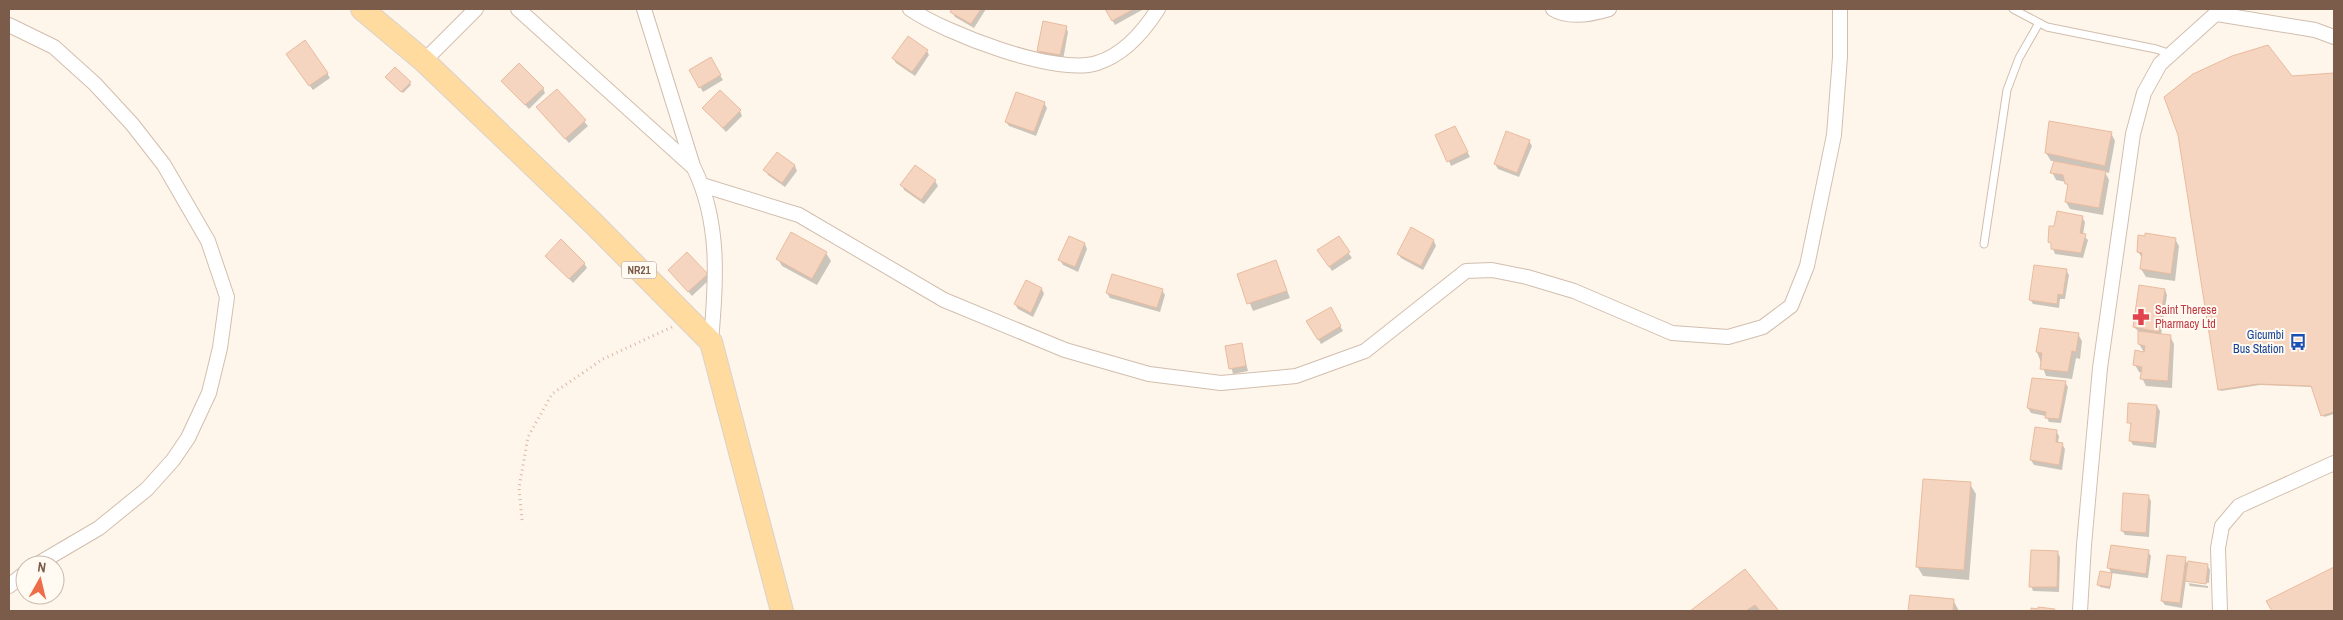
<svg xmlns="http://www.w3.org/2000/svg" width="2343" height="620" viewBox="0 0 2343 620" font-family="'Archivo Narrow',sans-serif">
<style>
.shadow{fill:#0003}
.building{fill:#f5d5c0;stroke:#e9bb9f}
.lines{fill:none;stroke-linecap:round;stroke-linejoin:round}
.service-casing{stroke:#d2beae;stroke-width:9}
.minor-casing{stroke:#d2beae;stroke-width:16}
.primary-casing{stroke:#dad1cc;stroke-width:24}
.path{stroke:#dbb8a2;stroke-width:3;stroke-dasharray:1 4;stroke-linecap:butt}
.service{stroke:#fff;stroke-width:7}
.minor{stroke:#fff;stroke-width:14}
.primary{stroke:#ffdba0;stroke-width:22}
.labels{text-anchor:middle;stroke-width:4;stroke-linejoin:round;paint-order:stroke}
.shield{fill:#fffaf2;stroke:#a38b7c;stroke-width:1}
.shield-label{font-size:11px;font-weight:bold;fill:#7b5c4a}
.health-label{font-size:12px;fill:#be3a42;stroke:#fffaf2;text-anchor:start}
.transit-label{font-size:12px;fill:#164399;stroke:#fffaf2;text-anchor:end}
</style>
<rect width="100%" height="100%" fill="#fef6ea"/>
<!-- shadow -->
<path class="shadow" d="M954,9H986L974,28L955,17L952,12Z
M1106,9H1141L1142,10L1115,25Z
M1066,27L1068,32L1063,60L1041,55L1038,51Z
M927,51L929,55L915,76L896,63L893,58Z
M290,59L327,73L330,78L313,90Z
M710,59L723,80L703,92L690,70Z
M2334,74V414L2324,417L2313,387L2260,385L2221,391L2219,389L2291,77Z
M388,80L410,83L411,85L403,93Z
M503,81L543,88L545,93L529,109Z
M557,90L588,126L569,143L538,108Z
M1044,103L1047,108L1036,136L1009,126L1006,122Z
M704,108L740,111L742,116L726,132Z
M1457,132L1470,157L1451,166L1449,161Z
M2111,133L2115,141L2109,173L2105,172L2109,180L2103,215L2070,209L2066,202L2068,187L2066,182L2056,180L2052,172L2055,161H2051L2046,153Z
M1529,141L1532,146L1519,177L1498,169L1495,164Z
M777,153L795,166L797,171L785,187L768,175L765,170Z
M935,181L938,186L924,204L904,190L902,185Z
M2082,217L2085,222L2083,235L2088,240L2083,258L2055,254L2050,241Z
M1069,238L1085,244L1087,249L1078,272L1063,265L1060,260Z
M1338,238L1352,258L1332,271L1322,255Z
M2175,239L2179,246L2175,281L2146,277L2141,269L2143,259L2138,252Z
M1434,241L1436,246L1423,270L1401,258L1398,254Z
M826,253L831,261L817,285L782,266L778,259Z
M547,256L584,263L587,268L573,283Z
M1276,262L1290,298L1253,311L1238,274Z
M670,270L707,275L709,280L692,296Z
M2066,270L2069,275L2065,299H2060L2059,308L2033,304L2030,299Z
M1026,282L1042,289L1044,294L1033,317L1018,309L1015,304Z
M1162,290L1165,295L1160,312L1110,298L1107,293Z
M2165,290L2167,295L2161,335L2170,336L2174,344L2172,388L2146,386L2142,378V373L2139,372L2135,365L2145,354L2139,344V332L2134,327Z
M1330,309L1343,331L1321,344L1308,321Z
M2078,334L2082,341L2080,359L2076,358L2072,379L2046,376L2037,352Z
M1241,344L1248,371L1233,374L1226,347Z
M2065,382L2068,387L2061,423L2049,422L2046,416L2031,413L2028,408Z
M2157,406L2160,411L2156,448L2133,445L2130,440L2132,427L2129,422Z
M2056,431L2059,436L2058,443L2062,444L2065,449L2062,470L2034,465L2031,460Z
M1970,484L1976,494L1969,580L1923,576L1917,566Z
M2148,496L2151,501L2149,537L2125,535L2122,530Z
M2057,552L2060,557L2059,592L2033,591L2031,586Z
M2148,552L2151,556L2148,578L2111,573L2109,568Z
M2185,559L2187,563L2207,565L2210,570L2209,583L2188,580V583L2208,586V588L2190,586L2186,579L2182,608L2165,605L2162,601Z
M2334,568V611H2273L2268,601Z
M1745,570L1777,611H1692Z
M2111,574L2110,589L2100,587L2099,585Z
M1911,597L1953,600L1959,611H1910Z"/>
<!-- building -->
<path class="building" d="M952,9H981L971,24L950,12Z
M1105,9H1134L1112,21Z
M1043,21L1067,26L1060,55L1037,51Z
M908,36L928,50L912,72L892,58Z
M305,40L328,73L309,86L286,54Z
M2268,45L2292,76L2334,73V412L2321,416L2311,386L2258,384L2218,390L2178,135L2164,97L2193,74L2232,56Z
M711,57L721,75L699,88L689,70Z
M519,63L544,88L525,105L501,81Z
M395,67L411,82L401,92L385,77Z
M557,89L586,120L565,139L536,107Z
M720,90L741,110L723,128L702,108Z
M1016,92L1045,102L1034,132L1005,122Z
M2049,121L2112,132L2105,166L2045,153Z
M1455,126L1468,152L1447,162L1435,135Z
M1506,131L1530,140L1517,173L1494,164Z
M777,152L795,165L782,183L763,170Z
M2054,161L2106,171L2099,208L2065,202L2068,184H2065L2063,175L2050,173Z
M915,165L936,180L921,200L900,185Z
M2057,211L2083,216L2080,233L2086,234L2081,253L2051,249V243L2048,242L2049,226H2054Z
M1411,227L1434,240L1421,266L1397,254Z
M791,232L827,252L812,279L776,259Z
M2145,233L2176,238L2171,274L2140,269L2142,253L2137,252L2138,235L2145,236Z
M1069,236L1085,243L1075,267L1058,260Z
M1339,236L1350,252L1329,267L1317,250Z
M561,239L585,263L569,279L545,256Z
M687,252L708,274L688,292L668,270Z
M1276,260L1287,291L1247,304L1237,274Z
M2034,265L2067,269L2063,295L2058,294L2057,304L2029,300Z
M1112,274L1163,289L1157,308L1106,293Z
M1026,280L1042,288L1031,313L1014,304Z
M2139,285L2165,289L2159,332L2133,327Z
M1331,307L1341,326L1318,340L1306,321Z
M2040,328L2079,333L2076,352L2072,351L2068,372L2040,369L2042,353L2036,352Z
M2138,331L2171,335L2168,381L2140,379L2142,367L2133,365L2135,350L2144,352L2145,346L2138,344Z
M1242,343L1246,366L1229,369L1225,346Z
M2032,378L2066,381L2059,419L2045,418L2046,412L2027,408Z
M2128,403L2157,405L2154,443L2129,441L2131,423H2127Z
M2035,427L2057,430L2056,442L2063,443L2059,465L2030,460Z
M1923,479L1971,482L1964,570L1916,567Z
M2123,493L2149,495L2146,533L2121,531Z
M2111,545L2149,550L2146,574L2107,568Z
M2031,550L2058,551L2057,587H2029Z
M2167,555L2186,557L2180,603L2161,601Z
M2188,561L2208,564L2206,584L2185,581Z
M2334,567V611H2272L2266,601Z
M1745,569L1779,611H1760L1755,605L1746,611H1690Z
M2100,571L2112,573L2110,587L2097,585Z
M1910,595L1954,599L1953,611H1908Z
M2038,607L2055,609L2054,611H2031V608L2038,609Z"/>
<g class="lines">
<!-- service casing -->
<g class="service-casing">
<path id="service" d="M2013,9L2047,27L2156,49L2171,54
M1984,244L2007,90L2019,58L2039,23"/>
</g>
<!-- minor casing -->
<g class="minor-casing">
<path id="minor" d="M518,9L692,166
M644,9L693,166C721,222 716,281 711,342
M910,9C945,33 1056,76 1097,63C1123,55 1144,31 1158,9
M1553,9C1569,19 1593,14 1609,9
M2217,14L2315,30L2334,37
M9,25L54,47L95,84L132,124L164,165L208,241L227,297L220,348L209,393L188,438L173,460L147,489L99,528L36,565
M424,61L476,9
M702,185L799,215L944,300L1065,350L1149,374L1221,383L1296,376L1365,351L1466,271L1492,270L1527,277L1574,291L1672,333L1728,337L1763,327L1791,306L1807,266L1834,135L1840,57V9
M9,586L25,573
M2080,611L2084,545L2100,368L2133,134L2144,93L2160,64L2221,9
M2220,611L2218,548L2222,526L2239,506L2334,463"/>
</g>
<!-- primary casing -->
<g class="primary-casing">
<path id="primary" d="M362,9L424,61L592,222L711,342L782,611"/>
</g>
<!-- path -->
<path class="path" d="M522,520L519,488L528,437L552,394L603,359L672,327"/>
<!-- service -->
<use href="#service" class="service"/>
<!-- minor -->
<use href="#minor" class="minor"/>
<!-- primary -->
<use href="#primary" class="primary"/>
</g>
<!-- icons -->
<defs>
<g id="pharmacy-bare" transform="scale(1.35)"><path d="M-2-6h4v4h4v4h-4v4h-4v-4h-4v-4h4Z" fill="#e0444e" stroke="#fffaf2" stroke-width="2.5" paint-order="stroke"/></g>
<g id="bus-bare" transform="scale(1.35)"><path d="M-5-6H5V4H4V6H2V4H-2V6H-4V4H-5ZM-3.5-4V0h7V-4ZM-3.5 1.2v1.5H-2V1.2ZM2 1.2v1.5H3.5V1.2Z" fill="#1a4fb4" stroke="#fffaf2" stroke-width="2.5" paint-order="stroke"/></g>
</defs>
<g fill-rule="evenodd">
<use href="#pharmacy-bare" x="2141" y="317"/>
<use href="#bus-bare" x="2298" y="342"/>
</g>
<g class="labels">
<!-- shield labels -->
<rect class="shield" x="621.5" y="261.5" width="35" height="17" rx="4"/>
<g class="shield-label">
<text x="639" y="274">NR21</text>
</g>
<!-- health labels -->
<g class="health-label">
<text x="2155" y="314">Saint Therese<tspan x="2155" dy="14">Pharmacy Ltd</tspan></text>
</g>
<!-- transit labels -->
<g class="transit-label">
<text x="2284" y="339">Gicumbi<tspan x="2284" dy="14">Bus Station</tspan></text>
</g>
</g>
<!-- border -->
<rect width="2343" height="620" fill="none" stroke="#7b5c4a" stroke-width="20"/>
<!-- north arrow -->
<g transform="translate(40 580) rotate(8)"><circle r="24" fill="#fffaf2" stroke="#cabbaf"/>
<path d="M0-4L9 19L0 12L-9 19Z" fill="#ee6d49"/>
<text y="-8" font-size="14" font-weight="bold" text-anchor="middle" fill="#7b5c4a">N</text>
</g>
</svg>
